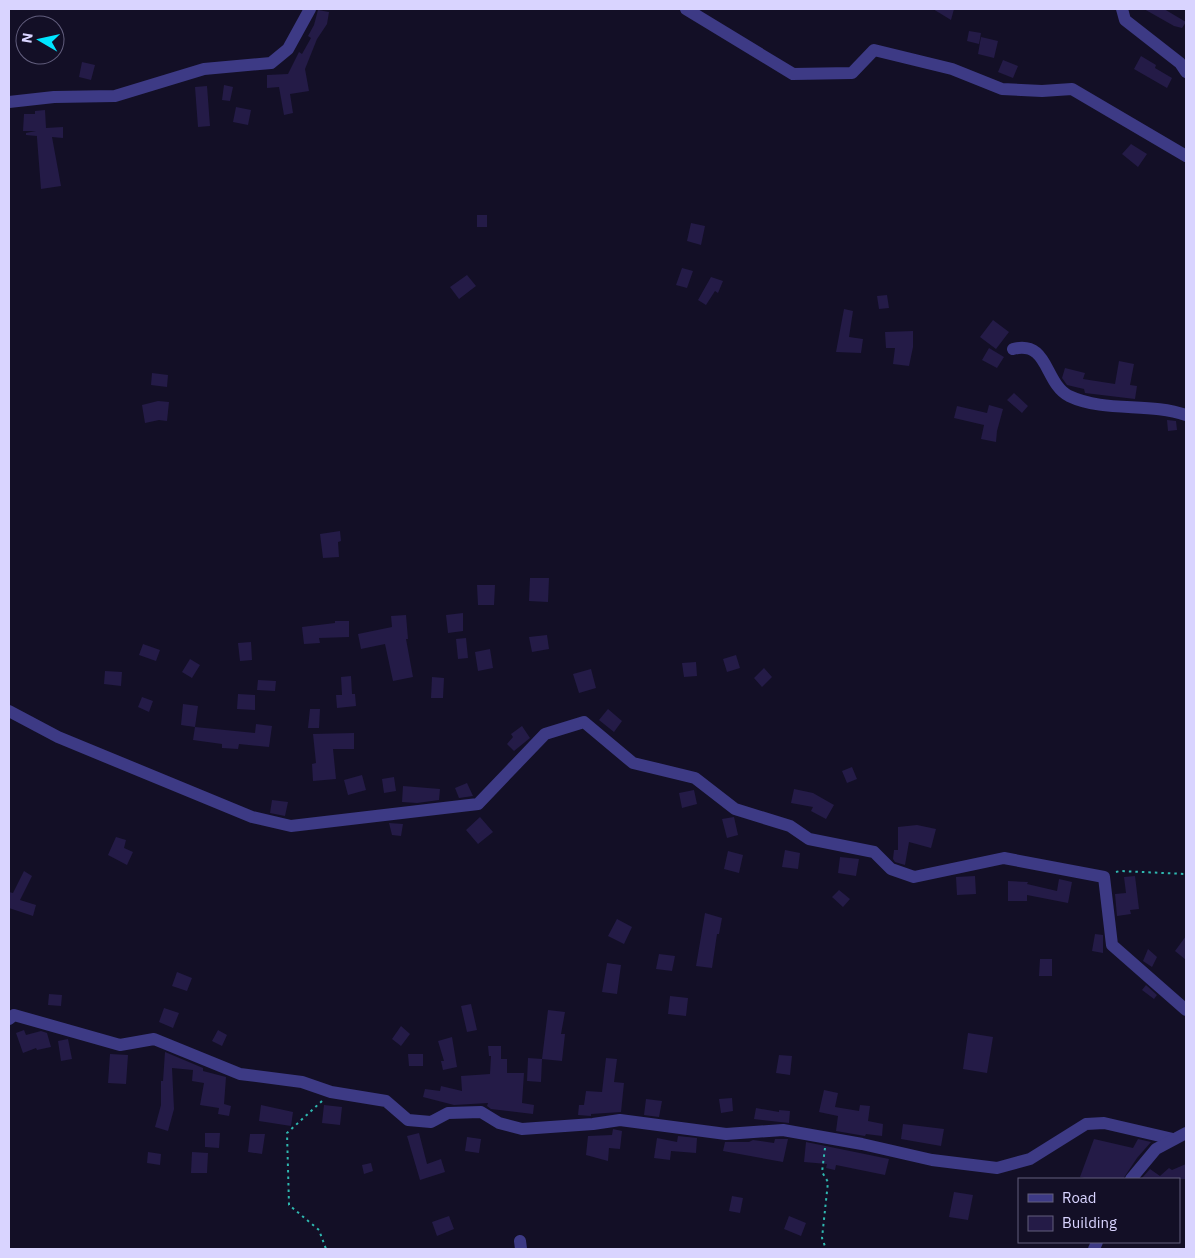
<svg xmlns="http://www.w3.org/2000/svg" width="1195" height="1258" viewBox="0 0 1195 1258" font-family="'IBM Plex Sans',sans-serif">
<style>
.building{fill:#241b47}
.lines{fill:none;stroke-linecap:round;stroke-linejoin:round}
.path{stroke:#2fb8b0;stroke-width:2;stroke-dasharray:2.5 4;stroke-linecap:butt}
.minor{stroke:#3d3a85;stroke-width:12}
.tertiary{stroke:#3d3a85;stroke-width:12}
</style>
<rect width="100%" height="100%" fill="#130f26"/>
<!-- building -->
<path class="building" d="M933,9H954L951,20Z
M1144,9H1164L1186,22L1182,28L1174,26Z
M318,10L329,12L327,24L317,39L305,69L309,91L290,94L293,113L284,115L279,87L267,88V75L288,74L299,52L302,54L311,38L308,36L314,25Z
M969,31L981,33L979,44L967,41Z
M981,37L998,41L994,58L978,54Z
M1141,56L1156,65L1155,68L1172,78L1167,88L1134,69Z
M1003,60L1018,66L1013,78L998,72Z
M82,62L95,65L91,80L79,77Z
M224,85L233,87L230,101L222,100Z
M207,86L210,126L198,127L195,87Z
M236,107L251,110L248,125L233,122Z
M45,110L46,128L63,127V138L52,137L61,186L41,189L37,138V136L26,135V133L36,131H23L24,114H35V111Z
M1131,144L1147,154L1138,167L1122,154Z
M477,215H487V227H477Z
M691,223L705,226L701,245L687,241Z
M682,268L693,271L687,288L676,285Z
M467,275L476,286L459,299L450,287Z
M711,277L723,281L718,293L715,291L706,305L698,300Z
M887,295L889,308L879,309L877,296Z
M844,309L853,311L849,337L863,339L861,353L836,352Z
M993,320L1009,332L996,349L980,337Z
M913,331V347L909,366L893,364L895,348H886L885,332Z
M989,348L1004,357L997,368L982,360Z
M1119,361L1134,364L1130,385L1137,386L1135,399L1085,393L1084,389L1067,385L1062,378L1065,368L1085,373L1083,379L1115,384Z
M152,373L168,375L167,387L151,385Z
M1014,393L1028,406L1022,413L1007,400Z
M158,401L169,402L167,421L159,420L145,423L142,405Z
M989,405L1003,409L997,431L996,442L981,439L984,425L954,418L957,406L987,413Z
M1167,420L1176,421L1177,430L1168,431Z
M340,531L341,541L338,542L339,557L323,558L320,534Z
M530,578H549L548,602L529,601Z
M477,585H495L494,605H478Z
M463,613V631L448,633L446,615Z
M406,615L408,639H406L413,677L393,681L385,644L361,649L358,634L392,627L391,616Z
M335,621H349V637L319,638L320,643L304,644L302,627L335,623Z
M547,635L549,649L532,652L529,637Z
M466,638L468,658L458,659L456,639Z
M251,642L252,660L240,661L238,643Z
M143,644L160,650L156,661L139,655Z
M490,649L493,668L478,671L475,652Z
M736,655L740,668L727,672L723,659Z
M190,659L200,665L192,678L182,672Z
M696,662L697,676L684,677L682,663Z
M764,668L772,677L762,687L754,678Z
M591,669L596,688L579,693L573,674Z
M105,671L122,672L121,686L104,684Z
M351,676L352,694H355L356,706L337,708L336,695H342L341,677Z
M432,677L444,678L443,698H431Z
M258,680L276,681L275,691L257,690Z
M238,694L255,695V710L237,709Z
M142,697L153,701L149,712L138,707Z
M183,704L198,706L195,727L181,725Z
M310,709H320L319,728H308Z
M608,709L622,721L614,732L599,720Z
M256,724L272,726L269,747L239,744L238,749L222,748V744L193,740L195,727L255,733Z
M522,726L530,738L514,751L507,744L513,737L511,734Z
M354,733V749H333L336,779L313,781L312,764L316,763L313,734Z
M852,767L857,779L847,783L842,771Z
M362,775L366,790L348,795L344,780Z
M394,777L396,791L384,793L382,779Z
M467,783L473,796L459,798L455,788Z
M403,786L440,789L439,800L417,803L402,802Z
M794,789L813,793L834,805L826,819L811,811L813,807L791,803Z
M694,790L697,804L682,808L679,793Z
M272,800L288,802L285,816L270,813Z
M480,817L493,832L478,844L466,830Z
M734,817L738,835L727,838L722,819Z
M389,823L403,824L401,836L392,835Z
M917,825L936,829L931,848L909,842L905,865L895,862L893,859L894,850H898V827Z
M116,837L126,840L124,848L133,852L127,865L108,855Z
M785,850L800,853L798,869L782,867Z
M728,851L743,855L739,873L724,869Z
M840,857L859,859L856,876L838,873Z
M24,871L32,876L20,900L36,905L33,916L9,908V892L13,893Z
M975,876L976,894L957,895L956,877Z
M1135,876L1139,909L1130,910L1131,914L1117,916L1115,894L1126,893L1124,877Z
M1059,879L1072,882L1068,903L1027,895V901H1008V881L1028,882L1027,884L1057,891Z
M839,890L850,899L843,907L832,897Z
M705,913L722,918L719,934H717L712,968L696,966Z
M617,919L632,927L624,944L608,936Z
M1095,934L1103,935V953L1092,951Z
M1186,936V960L1175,951Z
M1148,949L1157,957L1152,967L1143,961Z
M659,954L675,956L672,971L656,969Z
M1040,959H1052V976H1039Z
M607,963L621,965L617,994L602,992Z
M177,972L192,978L187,991L172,986Z
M1146,985L1157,995L1154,999L1142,990Z
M49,994L62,995L61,1006L48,1005Z
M670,996L688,998L686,1016L668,1014Z
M471,1004L477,1030L467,1032L461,1006Z
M164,1008L179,1013L173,1028L159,1022Z
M548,1010L565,1012L561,1034H565L562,1061L542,1059Z
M401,1026L410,1034L401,1046L392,1039Z
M24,1030L26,1035L41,1031L47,1033L51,1047L37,1050L36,1048L23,1053L16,1033Z
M218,1030L227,1035L222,1046L212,1041Z
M968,1033L993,1037L987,1073L963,1069Z
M452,1037L457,1067L443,1070L441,1061H444L438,1041Z
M68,1039L72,1059L61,1061L58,1041Z
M488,1046H501V1059H507V1073H524L522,1103L534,1105L533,1114L491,1109L487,1106L488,1103L454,1105L423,1097L425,1089L440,1091L441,1086L462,1091L461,1076L490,1074L491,1056H489Z
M165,1052L203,1068V1071L226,1077L224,1104L231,1106L229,1116L218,1114L219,1108L200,1105L204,1083L192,1081L193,1070L172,1068L174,1109L168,1131L155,1127L161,1105V1081H163Z
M110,1054L128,1055L126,1084L108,1083Z
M408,1054H423V1066H409Z
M779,1055L792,1056L790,1075L776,1073Z
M528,1058L542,1059L541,1082L527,1081Z
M606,1058L617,1059L614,1082L624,1083L621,1112L591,1114V1116L578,1115L579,1105H584L586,1091L602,1092Z
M824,1090L838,1093L835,1107L859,1111L860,1105L870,1106L868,1121L883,1124L882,1136L866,1134L865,1136L836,1131L838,1116L819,1112Z
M732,1098L733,1111L721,1113L719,1099Z
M646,1099L662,1101L659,1117L644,1115Z
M261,1105L293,1112L291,1126L259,1121Z
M324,1105L342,1107L340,1125L322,1123Z
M756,1108L779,1112V1110L790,1111L789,1123L754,1119Z
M903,1124L944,1129L941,1146L901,1139Z
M613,1129L622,1131L620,1149L609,1148L608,1161L586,1155L588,1136L612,1135Z
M205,1133H220L219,1148L205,1147Z
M419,1133L427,1164L441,1159L445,1172L420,1180L407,1136Z
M250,1134H265L262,1154L248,1152Z
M678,1136L697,1138L696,1153L671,1151L670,1160L654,1158L657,1138L677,1142Z
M467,1137L481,1139L479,1153L465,1151Z
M775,1139H788L783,1162L723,1151L725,1142H749L753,1140L774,1143Z
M1094,1139L1133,1148L1138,1139L1151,1142L1137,1158L1123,1179H1089L1080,1177Z
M806,1142L889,1159L885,1175L836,1165L835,1170L826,1168L827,1164L804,1162Z
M148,1152L161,1154L160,1165L147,1163Z
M192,1152L208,1153L207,1173H191Z
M371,1163L373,1171L364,1174L362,1165Z
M1186,1164V1179H1141L1150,1169L1160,1176L1169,1168L1172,1170Z
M954,1192L973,1195L968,1220L949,1217Z
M732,1196L743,1198L740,1213L729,1211Z
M449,1216L454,1229L437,1236L432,1222Z
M789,1216L806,1223L801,1236L784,1229Z"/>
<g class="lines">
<!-- path -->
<path class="path" d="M1116,872L1120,871L1186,874
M322,1101L287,1133L289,1205L319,1230L326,1249
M825,1148L822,1172L828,1182L822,1238L826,1249"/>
<!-- minor -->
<path class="minor" d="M686,9L793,74L852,73L874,50L952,69L1002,89L1042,91L1072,89L1186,156
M1122,9L1125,20L1180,63L1186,72
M9,102L54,97L115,96L204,69L271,63L288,49L310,9
M1013,349C1049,340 1044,383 1069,396C1105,413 1149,402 1186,415
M9,711L58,737L252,817L291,826L478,804L545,734L584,722L633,763L695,778L735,809L790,826L809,839L874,852L891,869L914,877L1004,858L1104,877L1112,945L1186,1010
M9,1019L14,1015L120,1045L154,1039L240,1074L302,1082L331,1092L386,1101L408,1120L431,1122L448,1113L481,1112L499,1123L522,1129L593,1124L620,1120L726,1134L783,1130L862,1144L932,1160L997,1168L1030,1159L1086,1124L1104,1123L1173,1139
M520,1241L521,1249"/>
<!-- tertiary -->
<path class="tertiary" d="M1131,1179L1156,1149L1186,1133
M1094,1249L1097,1242"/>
</g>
<!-- border -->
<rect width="1195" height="1258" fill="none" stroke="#d9d4ff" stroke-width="20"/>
<!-- legend -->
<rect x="1018" y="1178" width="162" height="65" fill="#130f26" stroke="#625e7d"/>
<rect x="1028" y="1194" width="25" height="8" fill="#3d3a85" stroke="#625e7d"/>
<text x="1062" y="1203" font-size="15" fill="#d9d4ff">Road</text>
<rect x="1028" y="1216" width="25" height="15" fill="#241b47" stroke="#625e7d"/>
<text x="1062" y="1228" font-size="15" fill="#d9d4ff">Building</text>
<!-- north arrow -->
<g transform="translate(40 40) rotate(279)"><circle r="24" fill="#130f26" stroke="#625e7d"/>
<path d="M0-4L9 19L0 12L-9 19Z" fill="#00e5ff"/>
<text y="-8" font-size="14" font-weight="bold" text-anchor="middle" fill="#d9d4ff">N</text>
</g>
</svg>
